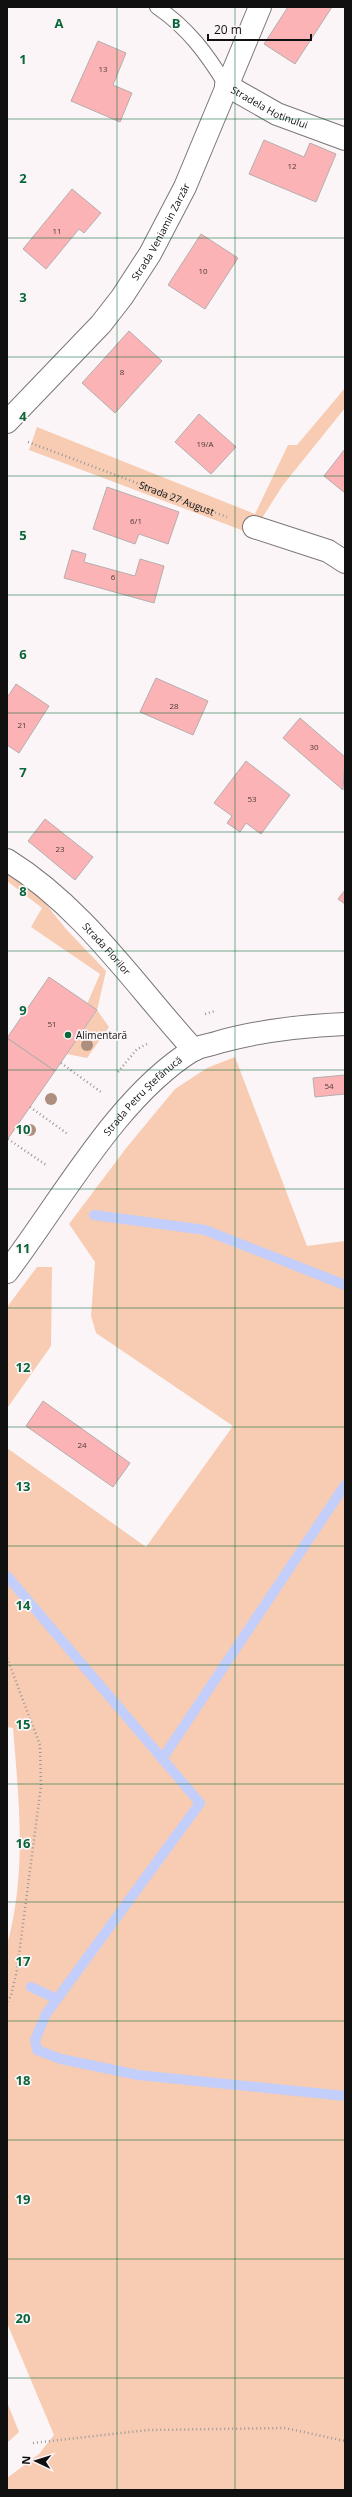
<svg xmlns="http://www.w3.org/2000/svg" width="352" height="2497" viewBox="0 0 352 2497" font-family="'Open Sans',sans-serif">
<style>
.green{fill:#f7ccb2}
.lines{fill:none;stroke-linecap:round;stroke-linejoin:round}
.stream{stroke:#c3cefb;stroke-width:10}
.building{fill:#fcb3b5;stroke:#b4aeae}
.service-casing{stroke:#7b7679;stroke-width:16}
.minor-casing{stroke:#7b7679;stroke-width:24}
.secondary-casing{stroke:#7b7679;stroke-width:24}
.path{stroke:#9b989a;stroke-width:2.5;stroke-dasharray:1 3;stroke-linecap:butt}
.service{stroke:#fff;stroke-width:14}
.minor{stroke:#fff;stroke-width:22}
.secondary{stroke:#fff;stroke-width:22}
.tree{fill:#ac8f7e}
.grid{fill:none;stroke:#096639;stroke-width:1;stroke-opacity:0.55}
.poi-dot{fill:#096639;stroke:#fbf5f8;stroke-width:1.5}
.labels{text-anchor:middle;stroke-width:3.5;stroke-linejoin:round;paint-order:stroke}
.number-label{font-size:8px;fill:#4c393a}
.street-label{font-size:10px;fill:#111011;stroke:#fbf5f8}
.poi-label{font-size:10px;fill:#111011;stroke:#fbf5f8;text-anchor:start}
.grid-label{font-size:13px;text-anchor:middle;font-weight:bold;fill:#096639;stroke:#fbf5f8;stroke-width:3.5;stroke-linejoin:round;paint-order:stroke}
</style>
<rect width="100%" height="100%" fill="#fbf5f8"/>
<!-- green -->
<path class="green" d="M345,388V408L283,485L252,534L29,450L37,427L255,514L288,445H297Z
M7,873L41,898L66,929L106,971L97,1010L109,1027L87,1058L67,1054L97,1011L87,1004L100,974L31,927L42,908L7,881Z
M235,1057L307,1246L345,1241V2490H7V2478L39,2454L54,2435L7,2323V1945C27,1872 19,1802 13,1728L7,1727V1448L146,1547L233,1426L96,1333L91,1316L95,1262L69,1224L127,1147L175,1089L207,1068Z
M37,1267H52L51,1346L8,1407L7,1307Z
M7,2402L19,2432L7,2443Z"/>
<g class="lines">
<!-- stream -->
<path class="stream" d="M94,1215L205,1230L345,1285
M7,1576L200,1803L46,2014L35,2040L37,2050L61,2059L138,2075L345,2096
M162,1759L345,1485
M31,1987L57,1999"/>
</g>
<!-- building -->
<path class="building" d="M288,7H332L295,64L264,44Z
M98,41L126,53L113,85L132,93L120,122L71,101Z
M264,140L304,157L310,143L336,154L316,202L249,174Z
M72,189L101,213L84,233L79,229L46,269L23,249Z
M201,234L238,258L205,309L168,285Z
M129,331L162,361L115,413L82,383Z
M199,414L236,447L211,474L175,442Z
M345,449V493L324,476Z
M107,487L179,512L168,544L139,534L135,544L93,529Z
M72,550L86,554L84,562L135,576L140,559L164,566L154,603L64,578Z
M156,678L208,701L193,735L140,712Z
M16,684L49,706L19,753L7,745V698Z
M300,718L345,757L343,790L283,738Z
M246,761L290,795L261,834L246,823L240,832L227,823L232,816L214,803Z
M45,819L93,857L75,880L28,841Z
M345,890V904L338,899Z
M49,977L97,1010L55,1071L7,1038Z
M7,1038L55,1071L7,1140Z
M345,1075V1094L315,1097L313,1078Z
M43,1401L130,1463L113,1487L26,1426Z"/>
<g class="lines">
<!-- service casing -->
<g class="service-casing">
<path id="service" d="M157,7C188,28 207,54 226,85"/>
</g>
<!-- minor casing -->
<g class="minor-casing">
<g id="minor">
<path id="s2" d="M226,85L277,114L345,139"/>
<path id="s3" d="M7,422L101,324L122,297L150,254L185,187L260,7"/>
<path d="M254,527L328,551L345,562"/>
<path id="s4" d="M7,860C84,908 134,984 194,1050"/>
</g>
</g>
<!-- secondary casing -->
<g class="secondary-casing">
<g id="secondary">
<path id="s5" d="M7,1272C61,1201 117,1097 193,1050C200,1046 211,1045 219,1042C261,1030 302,1026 345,1024"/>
</g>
</g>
<!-- path -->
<g class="path">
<path id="s1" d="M28,442L227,517"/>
<path d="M205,1014L215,1011"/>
<path d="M61,1063L101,1092"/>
<path d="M118,1072L137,1049L149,1043"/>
<path d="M30,1107L69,1135"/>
<path d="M8,1139L46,1165"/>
<path d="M7,1658L40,1745L41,1786L17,1970L11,1996L7,2002"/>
<path d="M33,2443L148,2430L285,2428L345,2441"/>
</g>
<!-- service -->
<use href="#service" class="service"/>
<!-- minor -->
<use href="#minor" class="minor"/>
<!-- secondary -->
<use href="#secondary" class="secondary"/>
</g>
<!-- trees -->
<g class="tree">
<circle cx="87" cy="1045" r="6"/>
<circle cx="51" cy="1099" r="6"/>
<circle cx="30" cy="1130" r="6"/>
</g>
<!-- grid -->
<path class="grid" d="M117,7V2490M235,7V2490M7,119H345M7,238H345M7,357H345M7,476H345M7,595H345M7,713H345M7,832H345M7,951H345M7,1070H345M7,1189H345M7,1308H345M7,1427H345M7,1546H345M7,1665H345M7,1784H345M7,1902H345M7,2021H345M7,2140H345M7,2259H345M7,2378H345"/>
<!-- markers -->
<circle class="poi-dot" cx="68" cy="1035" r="4"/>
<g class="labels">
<!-- number labels -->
<g class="number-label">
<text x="103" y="72">13</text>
<text x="292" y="169">12</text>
<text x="57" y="234">11</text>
<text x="203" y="274">10</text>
<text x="122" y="375">8</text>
<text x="205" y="447">19/A</text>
<text x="136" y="524">6/1</text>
<text x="113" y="580">6</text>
<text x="174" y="709">28</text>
<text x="22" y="728">21</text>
<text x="314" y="750">30</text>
<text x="252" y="802">53</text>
<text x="60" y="852">23</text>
<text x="52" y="1027">51</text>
<text x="329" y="1089">54</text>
<text x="82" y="1448">24</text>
</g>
<!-- street labels -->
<g class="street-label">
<text dy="4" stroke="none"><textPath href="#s2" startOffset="49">Stradela Hotinului</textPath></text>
<text dy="4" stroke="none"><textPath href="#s3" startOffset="246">Strada Veniamin Zarzăr</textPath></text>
<text dy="4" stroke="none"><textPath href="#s1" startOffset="159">Strada 27 August</textPath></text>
<text dy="4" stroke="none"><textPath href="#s4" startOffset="134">Strada Florilor</textPath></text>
<text dy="4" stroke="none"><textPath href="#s5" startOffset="223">Strada Petru Ștefănucă</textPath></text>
</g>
<!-- poi labels -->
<g class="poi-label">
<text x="76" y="1039">Alimentară</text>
</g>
</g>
<g class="grid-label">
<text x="59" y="28">A</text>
<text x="176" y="28">B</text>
<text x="23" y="64">1</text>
<text x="23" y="183">2</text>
<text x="23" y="302">3</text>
<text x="23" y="421">4</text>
<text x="23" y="540">5</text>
<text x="23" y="659">6</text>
<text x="23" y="777">7</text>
<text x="23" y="896">8</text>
<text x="23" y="1015">9</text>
<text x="23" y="1134">10</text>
<text x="23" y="1253">11</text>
<text x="23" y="1372">12</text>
<text x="23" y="1491">13</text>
<text x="23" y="1610">14</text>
<text x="23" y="1729">15</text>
<text x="23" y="1848">16</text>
<text x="23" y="1966">17</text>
<text x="23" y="2085">18</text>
<text x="23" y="2204">19</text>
<text x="23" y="2323">20</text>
</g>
<!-- border -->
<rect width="352" height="2497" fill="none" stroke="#111011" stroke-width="16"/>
<!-- north arrow -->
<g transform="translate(36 2461) rotate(274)" stroke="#fbf5f8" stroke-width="3" paint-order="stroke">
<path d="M0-3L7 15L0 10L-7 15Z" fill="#111011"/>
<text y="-6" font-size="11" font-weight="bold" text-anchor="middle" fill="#111011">N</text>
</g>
<!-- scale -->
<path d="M208 34v6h103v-6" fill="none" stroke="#111011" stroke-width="2"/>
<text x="214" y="34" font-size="12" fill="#111011" stroke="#fbf5f8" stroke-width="3" paint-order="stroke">20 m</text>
</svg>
